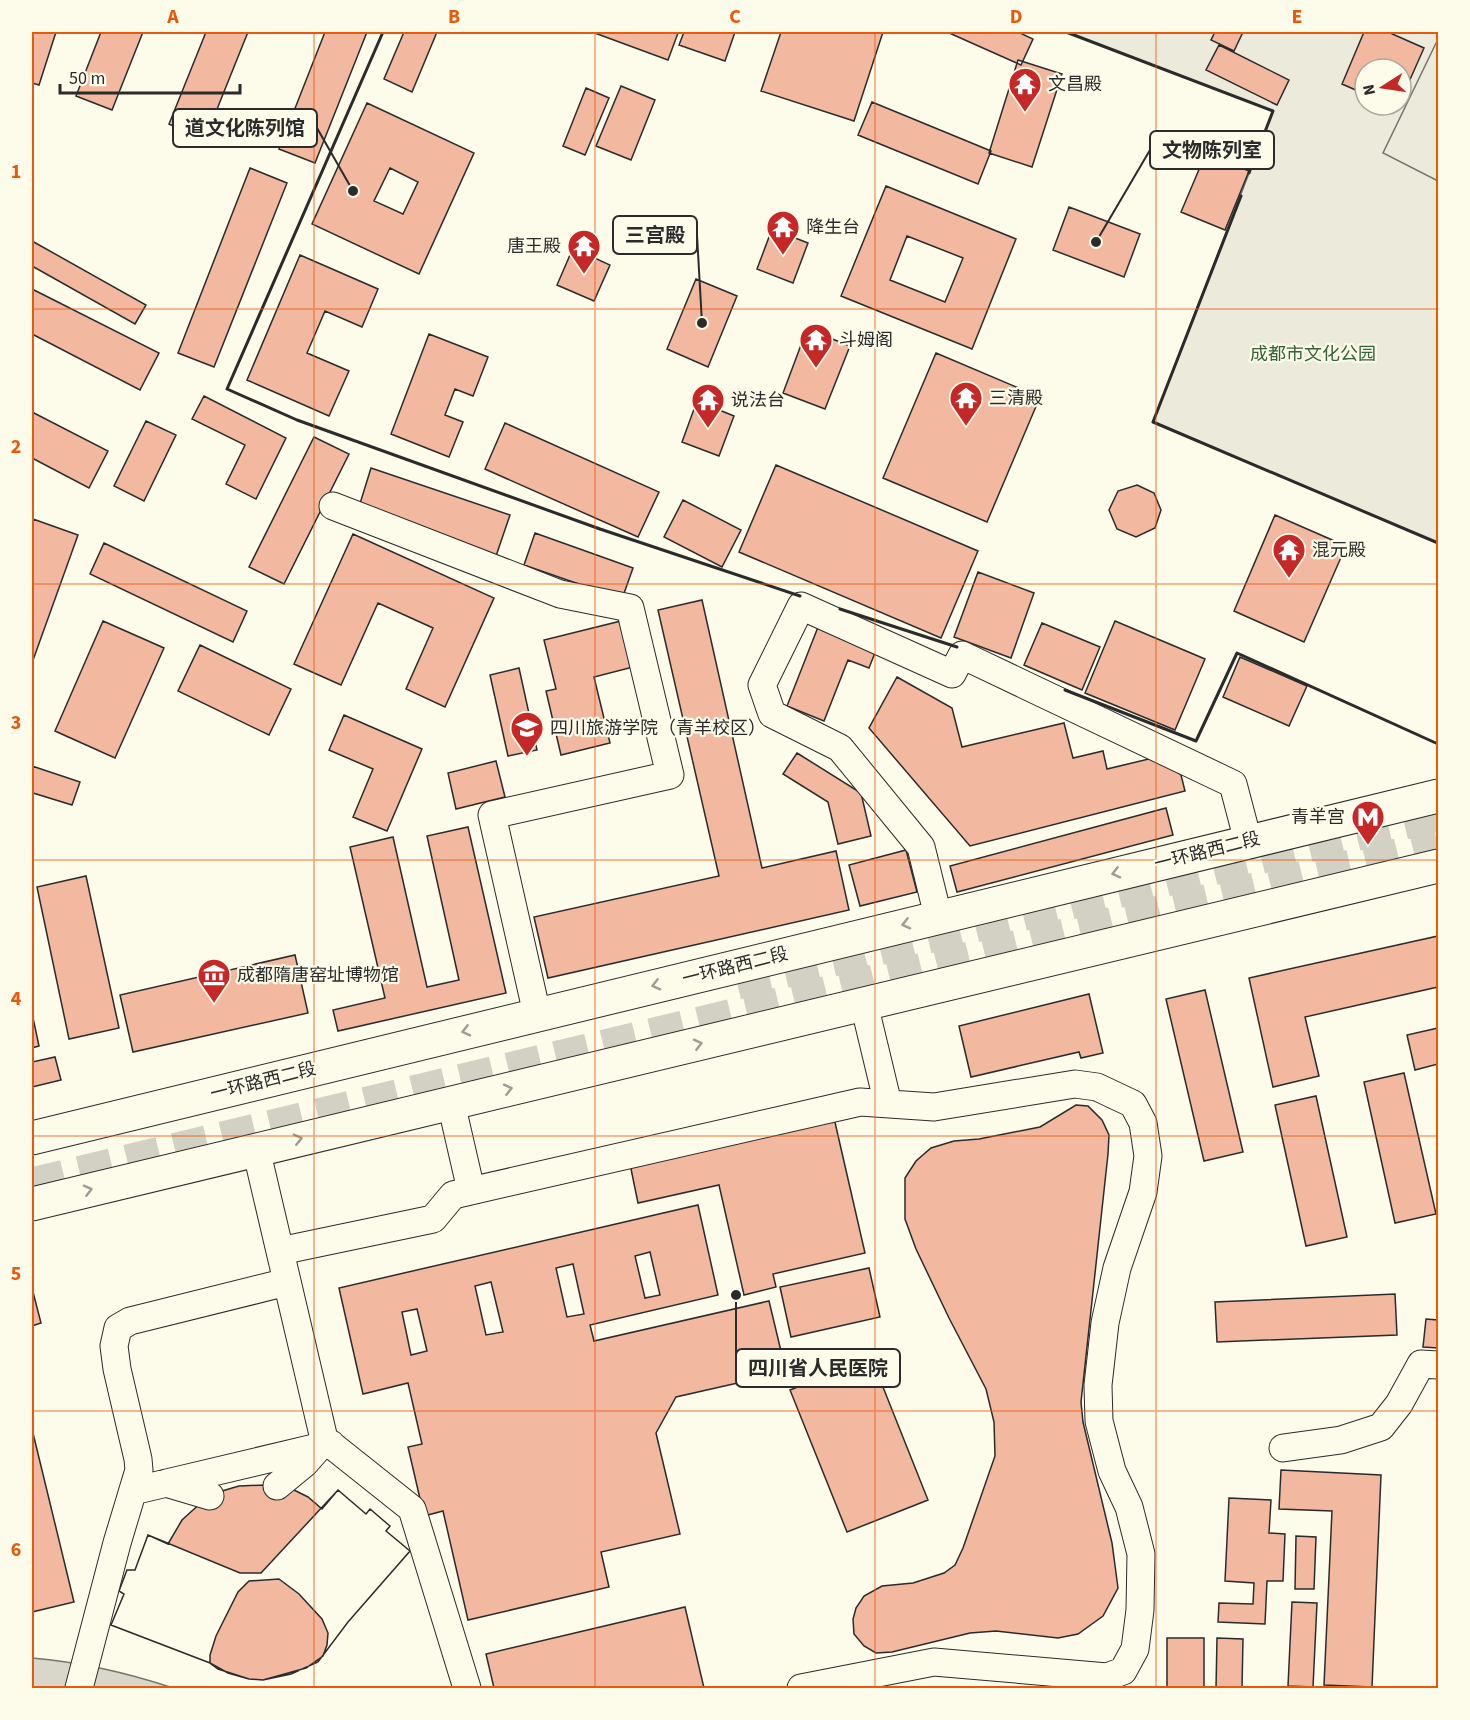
<svg xmlns="http://www.w3.org/2000/svg" width="1470" height="1720" viewBox="0 0 1470 1720" font-family="'Source Sans 3','Noto Sans SC',sans-serif">
<style>
.green{fill:#ecebdb;stroke:#74746e;stroke-width:1.5;fill-rule:evenodd}
.parking{fill:#eceadb;stroke:#74746e;stroke-width:1.5}
.water{fill:#d8d7c9;stroke:#74746e;stroke-width:1.5}
.building{fill:#f2b8a0;stroke:#2b2b2b;stroke-width:1.5;fill-rule:evenodd}
.lines{fill:none;stroke-linecap:round;stroke-linejoin:round}
.major-tunnel{stroke:#d3d1c4;stroke-width:33;stroke-dasharray:33 16;stroke-linecap:butt}
.minor-casing{stroke:#2b2b2b;stroke-width:29}
.major-casing{stroke:#2b2b2b;stroke-width:35}
.minor{stroke:#fdfbea;stroke-width:27}
.major{stroke:#fdfbea;stroke-width:33}
.wall{stroke:#2b2b2b;stroke-width:3}
.oneway{stroke:#9e9d94}
.grid{fill:none;stroke:#e8590c;stroke-width:1.5;stroke-opacity:0.55}
.labels{text-anchor:middle;stroke-width:4.5;stroke-linejoin:round;paint-order:stroke}
.poi-label{font-size:18px;fill:#2b2b2b;stroke:#fdfbea;text-anchor:start}
.park-label{font-size:18px;fill:#34623c;stroke:#fdfbea}
.street-label{font-size:18px;fill:#2b2b2b;stroke:#fdfbea}
.leader{fill:none;stroke:#2b2b2b;stroke-width:2}
.callout-dot{fill:#2b2b2b;stroke:#fdfbea;stroke-width:2}
.callout{fill:#fdfbea;stroke:#2b2b2b;stroke-width:2}
.callout-label{font-size:20px;text-anchor:middle;font-weight:bold;fill:#2b2b2b}
.neatline{fill:none;stroke:#e8590c;stroke-width:2}
.grid-label{font-size:20px;text-anchor:middle;font-weight:bold;fill:#e8590c}
</style>
<rect width="100%" height="100%" fill="#fdfbea"/>
<!-- green -->
<path class="green" d="M1066,32H1438V543L1153,422L1273,111ZM1365,69H1401V105H1365Z"/>
<!-- parking -->
<path class="parking" d="M1438,39V181L1383,153Z"/>
<!-- water -->
<path class="water" d="M32,1658C79,1662 128,1673 173,1688H32Z"/>
<!-- building -->
<path class="building" d="M32,32H56L39,85L32,83Z
M101,32H143L112,110L76,96Z
M206,32H248L205,139L169,124Z
M325,32H367L315,163L279,149Z
M404,32H437L412,92L384,79Z
M592,32H675L678,33L668,60Z
M684,32H735L725,61L679,45Z
M781,32H883L854,121L761,91Z
M947,32H1018L1033,39L1021,65Z
M1215,32H1243L1234,51L1211,40Z
M1364,32H1388L1424,48L1401,100V69H1365V94L1342,84Z
M1219,45L1289,80L1277,105L1206,70Z
M1018,60L1062,74L1032,167L989,153Z
M621,86L655,100L631,160L596,146Z
M586,88L609,98L585,155L563,146Z
M872,102L991,151L978,184L858,135Z
M367,103L474,153L419,274L312,224ZM390,168L418,182L403,214L374,201Z
M1206,153L1249,171L1225,230L1181,212Z
M250,168L287,183L214,367L178,353Z
M886,186L1016,239L972,349L841,296ZM907,236L963,258L945,302L890,280Z
M1069,207L1140,234L1124,277L1053,250Z
M772,229L808,243L793,283L757,269Z
M32,241L146,305L135,324L32,266Z
M573,248L610,265L594,301L557,285Z
M300,255L378,289L362,327L325,311L307,353L349,371L329,416L247,380Z
M696,279L737,296L708,367L667,349Z
M32,289L159,353L140,390L32,334Z
M807,329L850,346L825,409L783,393Z
M429,334L488,357L473,396L455,389L445,415L463,422L449,457L391,434Z
M936,353L1040,397L987,522L883,478Z
M204,396L286,438L256,499L226,484L245,445L192,419Z
M697,401L734,416L719,456L682,442Z
M32,412L108,451L89,488L32,458Z
M146,421L176,435L144,501L114,486Z
M505,423L659,492L638,537L485,469Z
M314,437L349,454L284,584L249,567Z
M776,465L978,551L941,638L739,552Z
M371,468L510,515L496,556L358,510Z
M1137,485L1154,493L1161,510L1155,528L1136,537L1117,529L1109,510L1118,491Z
M683,500L741,530L722,567L664,537Z
M1275,515L1346,546L1304,642L1234,611Z
M33,519L78,535L32,663V524Z
M535,533L633,568L622,599L524,565Z
M353,534L494,598L445,707L406,689L433,628L378,603L341,685L294,664Z
M104,543L247,611L233,642L90,574Z
M978,572L1034,593L1011,658L954,637Z
M702,600L762,868L836,851L849,910L548,978L534,917L719,876L658,610Z
M625,620L637,666L594,677L610,743L561,755L546,691L556,689L544,640Z
M103,621L164,648L115,758L55,731Z
M1115,621L1205,659L1175,730L1085,693Z
M820,622L878,645L869,668L848,660L824,721L787,706Z
M1042,623L1100,647L1082,690L1024,665Z
M200,645L291,689L269,735L178,691Z
M1240,657L1307,686L1289,726L1223,697Z
M519,668L537,750L508,756L490,675Z
M897,677L952,708L962,747L1064,723L1073,758L1103,751L1107,769L1157,757L1181,775L1185,791L970,846L869,728Z
M344,715L422,749L387,831L353,817L373,769L329,750Z
M797,753L861,793L871,836L838,844L828,802L783,774Z
M496,761L505,797L456,809L448,773Z
M32,766L80,782L72,805L33,793L32,797Z
M1166,808L1173,835L957,892L950,866Z
M468,827L506,993L338,1031L333,1010L385,998L350,847L393,837L427,987L459,980L427,836Z
M906,850L917,892L860,906L849,865Z
M86,876L119,1028L69,1039L37,887Z
M1438,936V989V987L1305,1017L1319,1076L1273,1087L1249,978Z
M295,955L308,1013L133,1052L120,995Z
M1205,990L1243,1152L1204,1161L1166,999Z
M1089,994L1103,1053L1081,1058L1079,1052L971,1077L959,1026Z
M32,1013L39,1046L32,1048Z
M1438,1028V1064L1415,1070L1407,1035Z
M55,1057L61,1080L32,1087V1062Z
M1404,1073L1436,1214L1395,1223L1364,1082Z
M1316,1096L1347,1237L1306,1246L1275,1105Z
M1076,1105L1088,1106L1102,1120L1109,1135L1108,1154L1081,1402L1083,1422L1112,1543L1118,1588L1103,1616L1078,1634L1058,1638L996,1631L970,1633L892,1652L876,1653L864,1646L854,1634L853,1619L856,1608L864,1596L882,1586L913,1583L944,1573L955,1565L963,1548L995,1456L994,1422L986,1389L949,1318L916,1249L905,1219V1178L916,1161L931,1148L954,1141L979,1139L1040,1127Z
M834,1118L865,1253L773,1274L776,1287L744,1295L719,1185L638,1203L630,1164Z
M698,1205L718,1295L590,1325L594,1341L769,1301L786,1372L676,1397L656,1433L680,1534L601,1552L609,1587L468,1620L443,1511L424,1516L408,1447L422,1444L408,1383L363,1394L339,1288ZM650,1252L660,1295L645,1298L635,1256ZM573,1264L584,1314L567,1317L556,1268ZM491,1282L503,1332L486,1335L475,1286ZM417,1309L427,1351L411,1355L402,1312Z
M869,1268L880,1317L791,1337L780,1287Z
M32,1288L41,1323L32,1326Z
M1395,1294L1397,1335L1217,1342L1215,1302Z
M1426,1319L1438,1320V1348L1423,1347Z
M844,1351L850,1365L871,1357L928,1500L847,1532L790,1390L800,1386L794,1371Z
M32,1429L74,1602L32,1612Z
M1281,1470L1381,1475L1372,1687L1324,1685L1332,1511L1279,1509Z
M265,1485L288,1487L308,1497L322,1509L338,1490L366,1514L370,1509L390,1526L386,1531L410,1551L348,1622L318,1662L291,1674L263,1680L249,1679L228,1673L210,1663L111,1625L124,1594L119,1591L127,1570H135L148,1535L168,1544L182,1520L204,1500L222,1491L239,1486Z
M338,1490L366,1514L370,1509L390,1526L386,1531L410,1551L348,1622L318,1662L291,1674L263,1680L249,1679L228,1673L210,1663L111,1625L124,1594L119,1591L127,1570H135L148,1535L240,1573H261Z
M1229,1498L1271,1500L1269,1533L1285,1534L1283,1581H1267L1265,1624L1218,1622L1219,1603L1253,1604L1254,1583L1225,1581Z
M1296,1536L1316,1537L1314,1589H1295Z
M279,1579L299,1594L322,1619L328,1633L327,1645L323,1656L306,1668L263,1680L249,1679L218,1669L210,1663V1655L216,1636L238,1592L249,1581Z
M1292,1602L1317,1603L1313,1687L1288,1686Z
M685,1607L704,1688H494L486,1654Z
M1167,1638H1204V1688H1167Z
M1217,1638L1243,1639L1242,1688H1216Z"/>
<g class="lines">
<!-- major-tunnel -->
<path class="major-tunnel" d="M737,983L1438,815
M32,1184L1438,845"/>
<!-- minor casing -->
<g class="minor-casing">
<path id="minor" d="M333,506L560,594L630,608L670,775L492,815L537,1014
M938,916L921,847L840,748L772,714L762,685L801,606L952,674L962,655L1233,784L1248,841
M864,1004L888,1104
M451,1103L471,1190
M256,1149L324,1439L412,1509L467,1688
M280,1251L433,1219L453,1195L860,1102L934,1107L1075,1084L1097,1087L1133,1104L1143,1123L1148,1156L1143,1192L1117,1268L1105,1323L1098,1385L1099,1421L1112,1471L1129,1507L1141,1554L1140,1610L1135,1649L1123,1671L1107,1677L934,1662L801,1688
M1283,1448L1341,1440L1381,1427L1399,1404L1421,1364L1438,1365
M166,1483L210,1496
M277,1486L305,1463L320,1446
M133,1491L331,1444
M79,1688L117,1543L139,1470L138,1459L117,1369L114,1346L118,1328L130,1321L287,1282"/>
</g>
<!-- major casing -->
<g class="major-casing">
<path id="major" d="M32,1138L1438,796
M32,1204L1438,866"/>
</g>
<!-- minor -->
<use href="#minor" class="minor"/>
<!-- major -->
<use href="#major" class="major"/>
<!-- wall -->
<path class="wall" d="M383,32L227,389L297,420L600,529L800,596
M1066,32L1273,111L1249,173
M1241,196L1153,422L1438,543
M840,609L957,647
M1065,690L1196,741L1237,653L1438,744"/>
</g>
<!-- one-way arrows -->
<defs><path id="oneway-chevron" d="M-2-3.5L2.5 0L-2 3.5" fill="none" stroke-width="1.6" stroke-linecap="round" stroke-linejoin="round" transform="scale(1.5)"/></defs>
<g class="oneway">
<use href="#oneway-chevron" transform="translate(1116 873) rotate(166)"/>
<use href="#oneway-chevron" transform="translate(906 924) rotate(166)"/>
<use href="#oneway-chevron" transform="translate(656 985) rotate(166)"/>
<use href="#oneway-chevron" transform="translate(466 1031) rotate(166)"/>
<use href="#oneway-chevron" transform="translate(698 1044) rotate(-14)"/>
<use href="#oneway-chevron" transform="translate(508 1089) rotate(-14)"/>
<use href="#oneway-chevron" transform="translate(298 1139) rotate(-13)"/>
<use href="#oneway-chevron" transform="translate(88 1190) rotate(-14)"/>
</g>
<!-- grid -->
<path class="grid" d="M314,32V1688M595,32V1688M875,32V1688M1156,32V1688M32,309H1438M32,584H1438M32,860H1438M32,1136H1438M32,1411H1438"/>
<!-- icons -->
<defs>
<g id="temple-pin" transform="scale(1.725)"><path d="M0 17L-7.5 6A9.5 9.5 0 1 1 7.5 6Z" fill="#c62828" stroke="#fdfbea"/><path d="M0-6L5-2H3V0L6.5 2.5H4V6H1.5V3h-3V6H-4V2.5H-6.5L-3 0V-2H-5Z" fill="#fff"/></g>
<g id="university-pin" transform="scale(1.725)"><path d="M0 17L-7.5 6A9.5 9.5 0 1 1 7.5 6Z" fill="#c62828" stroke="#fdfbea"/><path d="M0-5L7-2L0 1L-7-2ZM-4 1L0 2.5L4 1V4Q0 6-4 4Z" fill="#fff"/></g>
<g id="metro-pin" transform="scale(1.725)"><path d="M0 17L-7.5 6A9.5 9.5 0 1 1 7.5 6Z" fill="#c62828" stroke="#fdfbea"/><path d="M-5.5 5V-5H-3L0 0L3-5H5.5V5H3V-.5L0 4L-3-.5V5Z" fill="#fff"/></g>
<g id="museum-pin" transform="scale(1.725)"><path d="M0 17L-7.5 6A9.5 9.5 0 1 1 7.5 6Z" fill="#c62828" stroke="#fdfbea"/><path d="M0-6L6-3V-2H-6V-3ZM-5-1h2V3h-2ZM-1-1h2V3h-2ZM3-1h2V3H3ZM-6 4H6V6H-6Z" fill="#fff"/></g>
</defs>
<g fill-rule="evenodd">
<use href="#temple-pin" x="1025" y="84"/>
<use href="#temple-pin" x="783" y="227"/>
<use href="#temple-pin" x="584" y="246"/>
<use href="#temple-pin" x="816" y="340"/>
<use href="#temple-pin" x="966" y="398"/>
<use href="#temple-pin" x="708" y="400"/>
<use href="#temple-pin" x="1289" y="550"/>
<use href="#university-pin" x="527" y="728"/>
<use href="#metro-pin" x="1368" y="817"/>
<use href="#museum-pin" x="214" y="975"/>
</g>
<g class="labels">
<!-- poi labels -->
<g class="poi-label">
<text x="1048" y="90">文昌殿</text>
<text x="806" y="233">降生台</text>
<text x="561" y="252" text-anchor="end">唐王殿</text>
<text x="839" y="346">斗姆阁</text>
<text x="989" y="404">三清殿</text>
<text x="731" y="406">说法台</text>
<text x="1312" y="556">混元殿</text>
<text x="550" y="734">四川旅游学院（青羊校区）</text>
<text x="1345" y="823" text-anchor="end">青羊宫</text>
<text x="237" y="981">成都隋唐窑址博物馆</text>
</g>
<!-- park labels -->
<g class="park-label">
<text x="1313" y="360">成都市文化公园</text>
</g>
<!-- street labels -->
<g class="street-label">
<text transform="translate(1207 851) rotate(-14)" y="6">一环路西二段</text>
<text transform="translate(735 966) rotate(-14)" y="6">一环路西二段</text>
<text transform="translate(263 1081) rotate(-14)" y="6">一环路西二段</text>
</g>
</g>
<!-- callouts -->
<path class="leader" d="M353 191L317 128M1096 242L1150 150M702 323L697 235M736 1295L736 1368"/>
<g class="callout-dot">
<circle cx="353" cy="191" r="6"/>
<circle cx="1096" cy="242" r="6"/>
<circle cx="702" cy="323" r="6"/>
<circle cx="736" cy="1295" r="6"/>
</g>
<g class="callout">
<rect x="173" y="109" width="144" height="38" rx="6"/>
<rect x="1150" y="131" width="124" height="38" rx="6"/>
<rect x="613" y="216" width="84" height="38" rx="6"/>
<rect x="736" y="1349" width="164" height="38" rx="6"/>
</g>
<g class="callout-label">
<text x="245" y="135">道文化陈列馆</text>
<text x="1212" y="157">文物陈列室</text>
<text x="655" y="242">三宫殿</text>
<text x="818" y="1375">四川省人民医院</text>
</g>
<!-- border -->
<rect width="1470" height="1720" fill="none" stroke="#fdfbea" stroke-width="66"/>
<!-- north arrow -->
<g transform="translate(1383 87) rotate(258)"><circle r="28" fill="#fdfbea" stroke="#a9a89e" stroke-width="1.5"/>
<path d="M0-4.5L10 22L0 15L-10 22Z" fill="#c62828"/>
<text y="-9" font-size="16" font-weight="bold" text-anchor="middle" fill="#2b2b2b">N</text>
</g>
<!-- scale -->
<path d="M60 84v9h180v-9" fill="none" stroke="#2b2b2b" stroke-width="3"/>
<text x="69" y="84" font-size="18" fill="#2b2b2b" stroke="#fdfbea" stroke-width="4.5" paint-order="stroke">50 m</text>
<rect x="33" y="33" width="1404" height="1654" class="neatline"/>
<g class="grid-label">
<text x="173" y="23">A</text>
<text x="454" y="23">B</text>
<text x="735" y="23">C</text>
<text x="1016" y="23">D</text>
<text x="1297" y="23">E</text>
<text x="16" y="178">1</text>
<text x="16" y="453">2</text>
<text x="16" y="729">3</text>
<text x="16" y="1005">4</text>
<text x="16" y="1280">5</text>
<text x="16" y="1556">6</text>
</g>
</svg>
